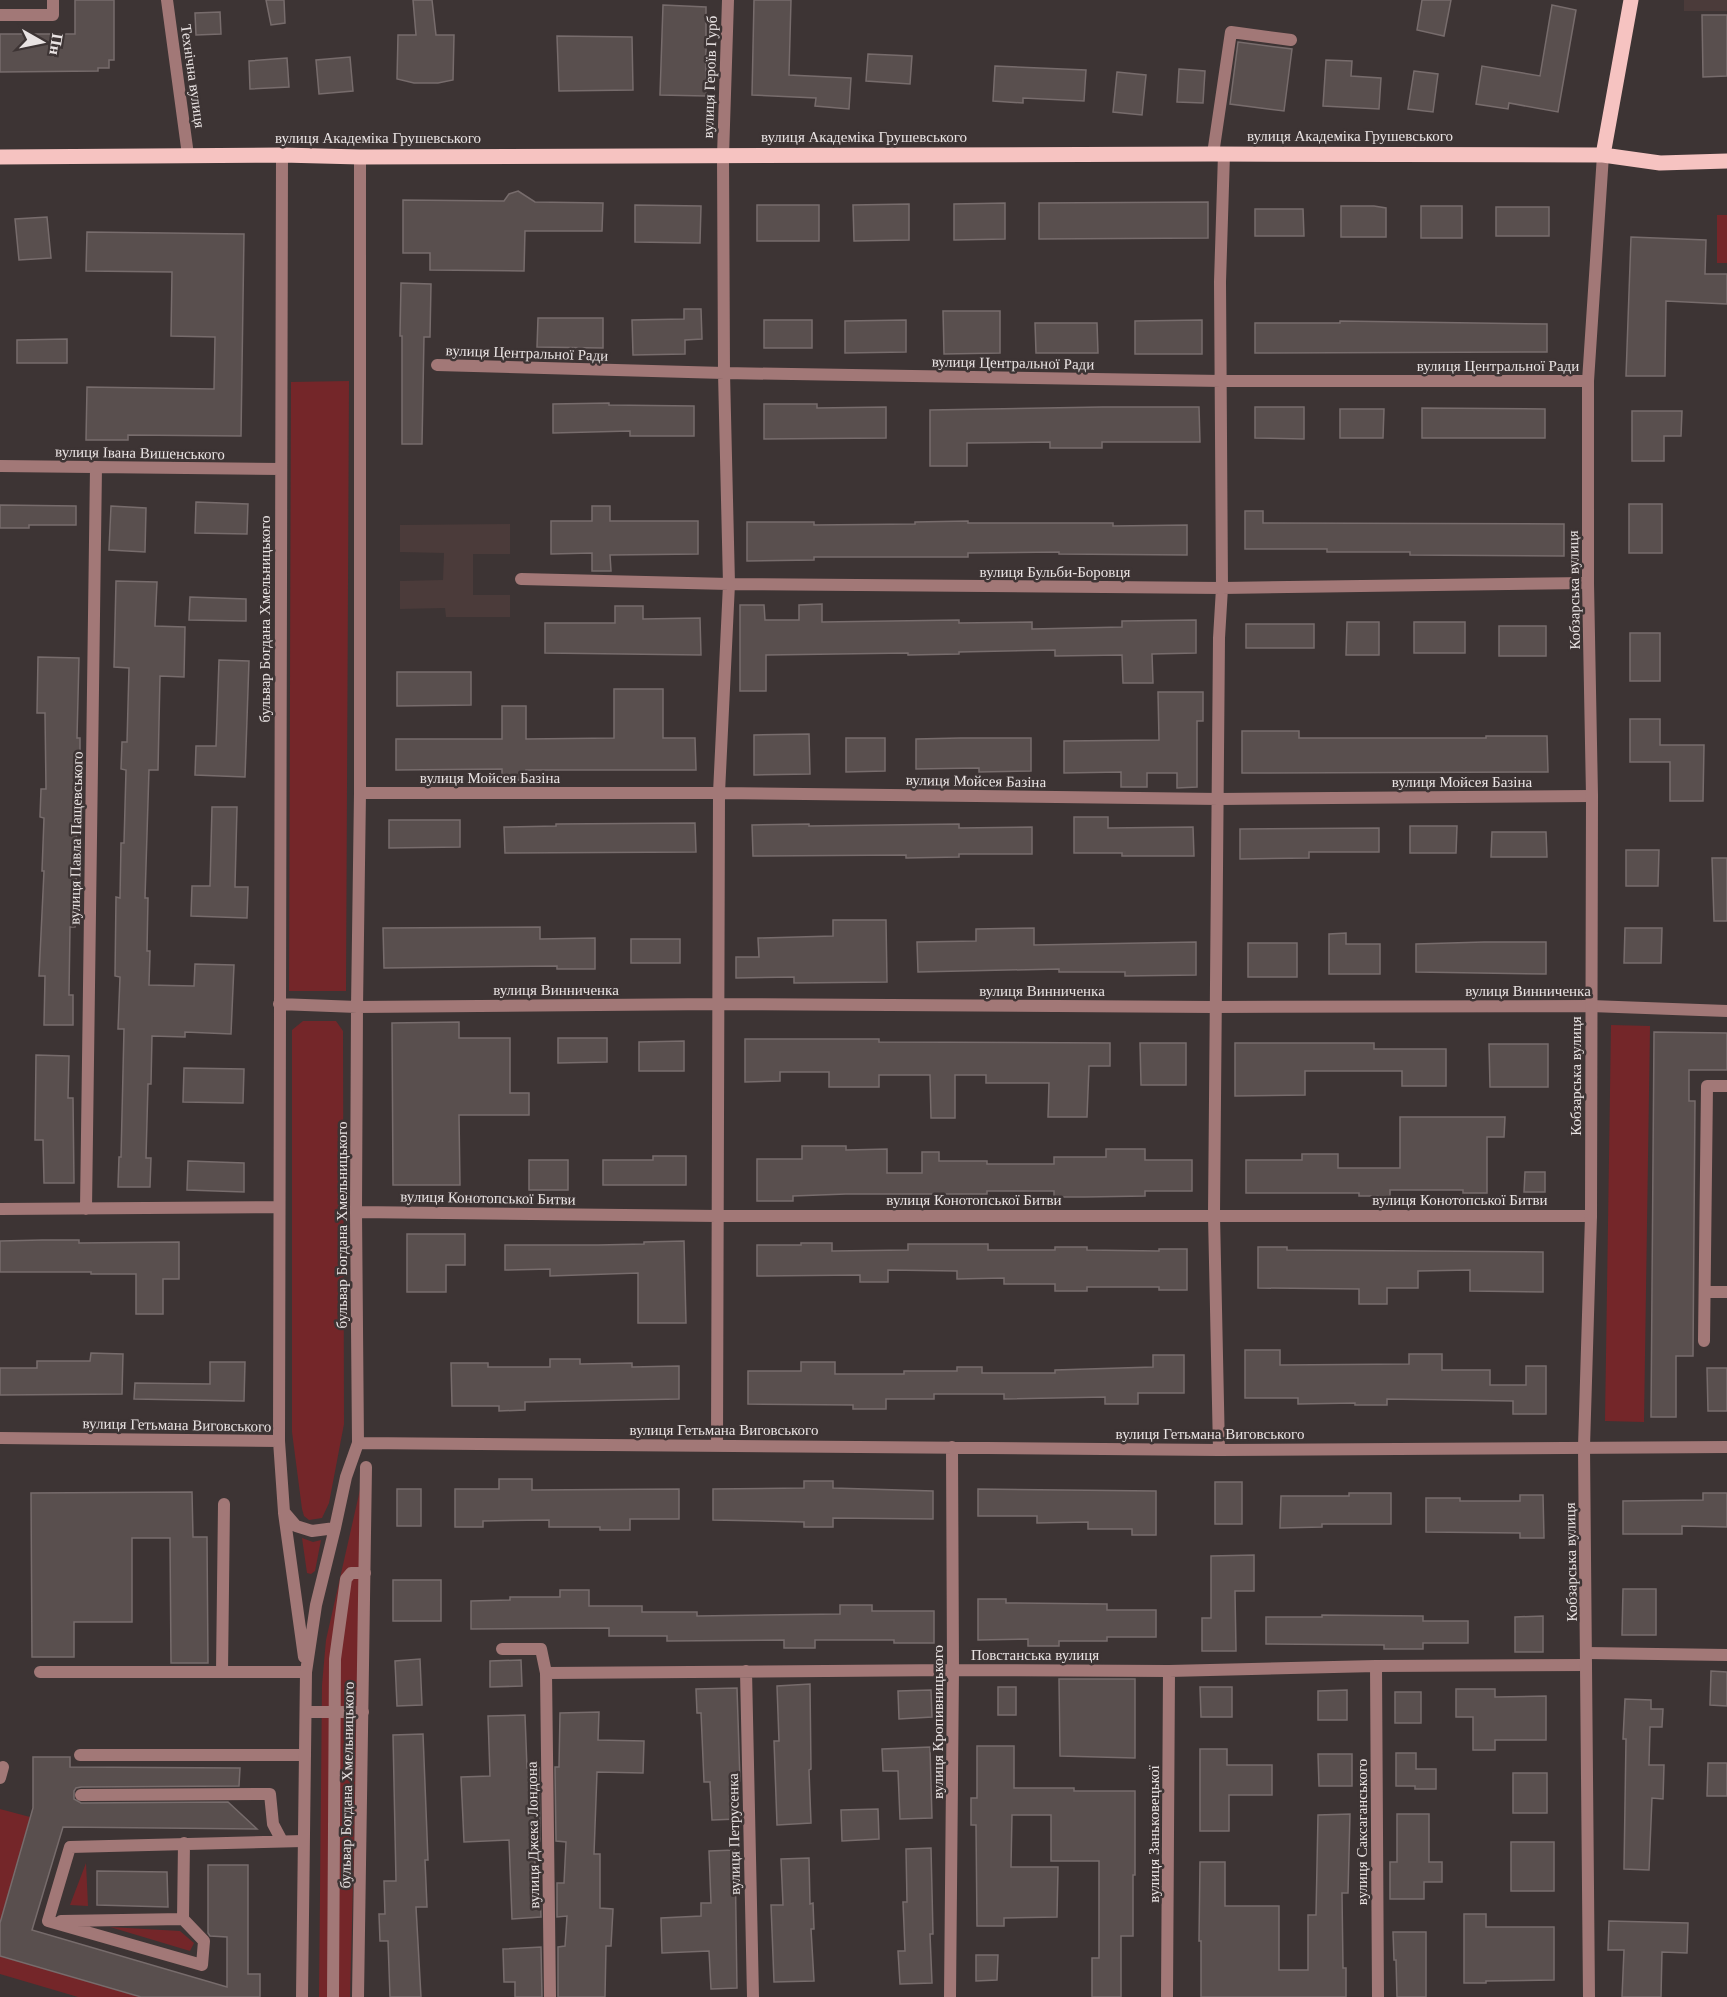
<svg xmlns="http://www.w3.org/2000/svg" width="1727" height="1997" viewBox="0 0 1727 1997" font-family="'Times New Roman',serif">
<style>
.built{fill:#4b3b3a}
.green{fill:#742629}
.building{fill:#594f4e;stroke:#776c6c;stroke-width:1.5}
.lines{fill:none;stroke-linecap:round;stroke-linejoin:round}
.service{stroke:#a27877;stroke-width:12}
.pedestrian{stroke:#a27877;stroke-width:12}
.minor{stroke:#a27877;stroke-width:12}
.tertiary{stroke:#a27877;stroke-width:12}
.primary{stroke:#f6c3c1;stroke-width:15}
.labels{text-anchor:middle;stroke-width:5;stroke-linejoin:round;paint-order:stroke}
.street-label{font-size:15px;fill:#e9e3e3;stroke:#3d3434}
</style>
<rect width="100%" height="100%" fill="#3d3434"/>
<!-- built -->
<path class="built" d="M1684,0H1727V11H1684Z
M510,524V554H473V595H510V617H446L445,608L400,609V581L443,580L444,553L400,552V525Z"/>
<!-- green -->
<path class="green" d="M1717,215H1727V263H1717Z
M349,381L346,991H289L291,382Z
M303,1021H336L343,1031L344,1424L329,1503L322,1518L309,1520L304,1516L302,1509L292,1432V1030Z
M1611,1025L1650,1026L1644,1422L1605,1421Z
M364,1472L350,1997H319L322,1685L326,1640Z
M302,1538L313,1542L321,1540L315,1571L311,1574L307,1573Z
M0,1809L30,1817L0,1923Z
M86,1863L88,1906L70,1905Z
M110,1927L180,1931L194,1943L190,1951Z
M0,1956L141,1997H78L0,1974Z"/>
<!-- building -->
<path class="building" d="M75,0H114V60H109V68H98V71L0,72V34H75Z
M266,0H284L285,23L271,25Z
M413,0H432L436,35H454L453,80L438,83H414L397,79L398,35H416Z
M754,0H791L789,75L851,78L849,109L815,106L816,98L752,95Z
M1422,0H1451L1444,36L1417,30Z
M663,5L706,7V96L660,95Z
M1552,5L1576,10L1558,112L1509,103L1508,109L1476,104L1482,66L1540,76Z
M220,12L221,34L196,35L195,13Z
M1702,15H1727V76L1703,77Z
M557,36L632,37L633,90L559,91Z
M1238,42L1292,49L1284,111L1230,104Z
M868,54L912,56L910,84L866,81Z
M350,57L353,91L319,94L316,60Z
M287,58L289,87L250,89L249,61Z
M1326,60L1352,61L1351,76L1381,78L1379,109L1323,106Z
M995,66L1086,70L1084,101L1023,98V103L993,101Z
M1179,69L1205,71L1203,103L1177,102Z
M1414,71L1438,74L1433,112L1408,109Z
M1117,72L1146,75L1142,115L1113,112Z
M518,191L535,202L603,203L602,231H525L524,271L430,270V253H403V200L504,201L509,194Z
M1208,202V238L1039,239V203Z
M1005,203V239L954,240V204Z
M909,204V240L854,241L853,205Z
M635,205L701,206L700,243L635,242Z
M757,205H819V241H757Z
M1341,206H1374L1386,208V237H1341Z
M1421,206H1462V238H1421Z
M1496,207H1549V236H1496Z
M1255,209H1303L1304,236H1255Z
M47,217L51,258L19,260L15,219Z
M87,232L244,234L241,436L128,435V440H86L87,387L214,389L215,337L171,336L172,272L86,271Z
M1631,237L1706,240L1705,274H1727V304L1666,301L1665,376H1626Z
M401,283L431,284L430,337H424L422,444H402V336H400Z
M684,309H701L702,339L685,340V354L633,355L632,320L684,319Z
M943,311H1000V353L944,354Z
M538,318H603V348L537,347Z
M764,320H812V348H764Z
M906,320V352L845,353V321Z
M1202,320V354H1135V321Z
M1340,321L1547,324V352L1255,353V323H1340Z
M1035,323H1097L1098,353H1036Z
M67,339V363H17V340Z
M609,403V405L694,406V436H630V431L553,433V404Z
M764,404H817V408L886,407V438L764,439Z
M1102,407H1199L1200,442H1102V448H1050V442L967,443V466H930V410Z
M1255,407H1304V439L1255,438Z
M1422,408L1545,409V438H1422Z
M1340,409H1384L1383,438H1340Z
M1632,411H1682L1681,436H1664V461H1632Z
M196,502L248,504L247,534L195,533Z
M1629,504H1662V553H1629Z
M0,505L76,506V525H29V528H0Z
M111,506L146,508L145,552L109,550Z
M592,506H610V521H698V554L610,555L611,571H592V553L551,554V521H592Z
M1245,511H1263V523L1564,524V556L1410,555V552H1327V549H1245Z
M968,521V523H1113V526L1187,525V555L1059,554V552L968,553V557H814V560L747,561V522H814V525L915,524V522Z
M116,581L157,582L155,626L185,627L184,677L160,676L158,770H149L145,898H148L147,951H150L149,985L194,986L195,964L234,965L231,1034L185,1032V1037L152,1036L151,1084H148L146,1158H151L150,1187H118L119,1157H121L124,1029H118L120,977L115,976L116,897L120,898L121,843H124L126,770L121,769L122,742H127L129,668L114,667Z
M190,597L246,599V621L189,620Z
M822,604V622L959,620V623L1032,622V629L1122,627V621L1196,620V653L1152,654L1153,683H1123L1122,655L1055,656V650L959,652V654L908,655V653L766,655V691H740V605H764L765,620H799V605Z
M615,606H643V619L700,618L701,655L545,653V623H615Z
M1347,622H1379V655H1346Z
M1414,622H1465V653H1414Z
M1246,624H1314V648H1246Z
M1499,626H1546V656H1499Z
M1630,633H1660V681H1630Z
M38,657L79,658L77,738H80V765H77L76,899L75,927H70L69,995H73V1025H44L45,976H39L44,871H42L44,818L40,817L41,789H46L45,713H37Z
M219,660L249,661L245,777L195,775L196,746H216Z
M397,672H471V705L397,706Z
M614,689H663V738H695L696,770H526V780H502V769L396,770V739H502V706H526V739L614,738Z
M1158,692H1203V721H1197V787L1177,788V773H1147V787H1121V772L1064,773V741L1159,740Z
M1630,719H1660V745H1704L1703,801H1670V762H1630Z
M1242,731H1299V738H1486V736H1547L1548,772L1242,773Z
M809,734L810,774L754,775V735Z
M846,738H885V771L846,772Z
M960,738H1031V771L979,772V768L916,769V739Z
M212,807H237L235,887H248L247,918L191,916L192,886H210Z
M1074,817H1108V828L1193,827L1194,856H1122V853H1074Z
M389,820H460V847L389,848Z
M695,823L696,852L505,853L504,827L556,826V824Z
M809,824V826L959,824V828L1032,827V854H959V857L906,858V855L753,856L752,825Z
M1410,826H1457L1456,853H1410Z
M1379,828V852H1309V858L1240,859V829Z
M1492,832H1546L1547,857H1491Z
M1626,850H1659L1658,886H1626Z
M1712,858H1727V921H1714Z
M833,920H886L887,982L794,983V977L736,978V957H759L758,938L833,936Z
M540,927V939L595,938V969H557V966L384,968L383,928Z
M1034,928V945L1196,942V975L1125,976V972H1059V969L918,972L917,942L976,941V929Z
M1625,928H1662L1661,963H1624Z
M1346,933V944H1380V974H1329V934Z
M631,939H680V963H631Z
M1484,942H1546V974L1416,972V944Z
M1248,943H1297V977H1248Z
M459,1022V1038H510V1093H529V1115H459L460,1185H393L392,1023Z
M1654,1032L1727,1033V1070H1689V1101H1695L1693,1356H1676V1417H1651Z
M558,1038H607V1062L558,1063Z
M745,1039H879V1042L1110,1043V1066H1089L1087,1117H1048L1049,1083H986V1075H955V1118H931L930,1075H879V1087H829V1072H780V1081L745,1082Z
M684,1041V1071H639V1042Z
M1140,1043H1186V1085H1141Z
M1235,1043H1374V1049H1446V1086H1402V1071H1305V1095L1235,1096Z
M1489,1044H1548V1087H1490Z
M36,1055L69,1056L68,1098H73L74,1183H44L43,1140H35Z
M184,1068L244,1069L243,1103L183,1102Z
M1400,1117H1505L1504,1137H1487V1193H1463V1190H1390V1196H1359V1193H1246V1160H1302V1154H1338V1168H1400Z
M802,1146H846V1150L887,1149V1173H922V1152H939V1161H987V1164H1054V1157H1106V1149H1145V1160H1192V1191H1145V1196L1085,1197H1054V1191H987V1194H846L793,1196V1201H757V1159H802Z
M653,1156H686V1185H603V1160H653Z
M529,1160H568V1190H529Z
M188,1161L244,1163V1192L187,1190Z
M1525,1172H1545V1192H1524Z
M407,1234H465V1265H446V1292H407Z
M42,1240H79V1243L179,1242V1279H163V1314H136V1274H91V1272H0V1241Z
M684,1241L686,1323H638V1273L550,1276V1269L505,1270V1245H598L644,1244V1242Z
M801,1243H832V1251L908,1250V1244H988V1250H1055V1247H1087V1250L1159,1251V1249H1187V1290H1159V1287H1087V1291H1055V1284H1004V1278L957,1279V1271L888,1270V1282H860V1275L757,1276V1245H801Z
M1258,1247H1287V1250L1543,1252V1292L1470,1291V1270L1418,1271V1288H1387V1304H1359V1289L1258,1288Z
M1245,1350H1280V1365L1409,1364V1354H1442V1370H1490V1385H1526V1366H1546V1414H1513V1401L1387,1399V1405H1355V1403L1298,1404V1398H1245Z
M91,1353L123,1354L122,1394L0,1395V1368H37V1361H90Z
M1153,1355H1184V1393H1138V1404H1105V1397L1004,1399V1394H934V1399H886V1409H853V1405L748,1404V1371H801V1362H835V1374H904V1371H957V1367H982V1373H1055V1370L1153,1367Z
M550,1359H580V1364L632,1363V1367L679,1366V1399L525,1402V1410L499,1411V1406H452L451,1363H488V1367H550Z
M210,1362H245L244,1401L134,1399L135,1383L210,1384Z
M1707,1368H1727V1411H1708Z
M499,1479H532V1490L679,1489V1519H630V1530H600V1527H549V1520L483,1521V1527H455V1489H499Z
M804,1481H833V1488L933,1491V1519L833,1518V1527H804V1522L713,1520V1489L804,1488Z
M1215,1482H1242V1524H1215Z
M397,1489H421V1526H397Z
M978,1489L1156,1491V1535H1132V1529H1088V1522L1037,1523V1516H978Z
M192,1492L193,1537H207L208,1663H171L170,1538H132V1622H74V1657H32L31,1493Z
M1349,1493H1391V1524H1322V1527L1280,1528L1281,1496H1349Z
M1703,1493H1727V1527L1682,1526V1534H1623V1501L1703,1500Z
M1520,1495H1543L1544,1538H1520V1533L1426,1532V1498H1460V1501H1520Z
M1254,1555V1591H1235L1236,1651H1202V1618H1211V1556Z
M393,1580H441V1621H393Z
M1623,1589H1656V1635H1622Z
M560,1590H589V1606H642V1612H697V1616L840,1614V1605H872V1611H934V1643H894V1640H815V1648H784V1640L667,1641V1636H609V1628L471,1629V1601L510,1600V1597H560Z
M978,1599H1006V1603L1107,1604V1610H1156V1637H1107V1641H1059V1646H1028V1639L978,1640Z
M1322,1615L1423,1616V1621H1468V1643H1423V1649H1384V1645L1266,1644V1617H1322Z
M1543,1616V1652H1515V1617Z
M420,1659L422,1705L397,1706L395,1661Z
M521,1660L522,1686L490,1687V1661Z
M1711,1671L1727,1672V1706L1710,1705Z
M1059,1679H1135V1758L1060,1756Z
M810,1684L811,1769L809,1770L811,1823L777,1825L774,1741H779L777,1686Z
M998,1687H1016V1715H998Z
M1200,1687H1232V1717H1201Z
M737,1688L740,1781H737L738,1819L712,1820L710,1782H704L701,1713H697L696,1689Z
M1456,1689H1495V1697L1546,1696V1740H1495V1750H1473V1717H1456Z
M931,1690L932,1717L899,1719L898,1691Z
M1347,1690V1720H1318V1691Z
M1395,1692H1421V1723H1395Z
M1625,1699L1651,1700V1709H1663L1662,1727H1650L1649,1765H1664L1663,1799L1652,1798L1649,1870L1624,1869L1626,1739H1623Z
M599,1712L598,1740L644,1741L643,1773L597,1772L594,1854H600V1908L613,1909L611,1946H606L605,1997H558V1947L565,1946L567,1916L557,1917V1883H564L566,1842L556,1841L555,1767H559L560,1713Z
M525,1715L527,1768H539L540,1841H534L536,1884H540L541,1917L512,1919L509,1840L464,1842L461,1777L490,1776L488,1716Z
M423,1734L428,1860H425L427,1907H416L421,1997H390L388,1941H380L379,1914H385L384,1881H396L393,1735Z
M977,1746H1014V1788H1074V1791H1135V1875H1133V1936H1121V1997H1092V1958H1099V1861H1051V1815H1012L1011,1867H1058L1057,1917L1004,1918V1926H977L976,1825H971V1798H977Z
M930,1747L932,1818L900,1819L898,1771H883L882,1749Z
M1200,1749H1227V1765H1272V1795H1229V1831H1200Z
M1396,1753H1416V1769H1436V1789H1415V1786H1396Z
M1318,1754H1352V1786H1319Z
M33,1757H70V1767L240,1768L239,1786L81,1787L76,1788L74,1791V1799L81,1803L228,1802L257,1829L63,1827L32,1930L227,1987V1937L210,1936L208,1933V1865H248V1974H260V1997H141L0,1956V1923L33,1808Z
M1708,1763H1727V1796H1707Z
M1513,1773H1547V1813H1513Z
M878,1809L879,1839L842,1841L841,1810Z
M1350,1814L1348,1893H1342L1343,1968H1346V1997H1201V1941H1199L1200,1862H1225V1906H1279V1970H1308V1915H1316L1318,1815Z
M1397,1814H1429V1862H1442V1882H1424V1899H1390V1862H1397Z
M1511,1842H1554V1891H1511Z
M931,1848L933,1934H930L932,1983L900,1984L898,1951H905L903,1902H907L906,1849Z
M735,1850L737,1988L711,1989L709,1951L662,1953L661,1918L701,1916V1903H711L709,1851Z
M809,1858L810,1904L813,1903L814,1929H811L814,1981L774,1982L771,1905H783L781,1859Z
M97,1871L167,1872L168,1907L97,1905Z
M1464,1914H1486V1927H1554V1980L1486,1981V1983H1464Z
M1609,1921L1688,1923L1687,1953L1662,1952L1661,1997H1622L1624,1950H1608Z
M1393,1932H1426V1997H1397L1396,1960H1394Z
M541,1947L542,1997H515V1982H504L503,1949Z
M976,1955H998L997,1980L976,1981Z"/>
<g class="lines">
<!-- service -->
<path class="service" d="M0,15H53V0
M1213,154L1231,32L1291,40
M1705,1292H1727
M1704,1341L1707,1086H1727
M1587,1653L1727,1655
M40,1672H306
M222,1672L224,1504
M306,1712H363
M80,1755H305
M81,1795L270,1794L273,1824L282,1841
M184,1843L183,1919L204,1941L202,1965L48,1921L70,1847L303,1841
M61,1921L183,1919
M333,1997L335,1659L346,1579L351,1573H365"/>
<!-- pedestrian -->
<path class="pedestrian" d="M358,1997L366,1467"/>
<!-- minor -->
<path class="minor" d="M167,0L188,155
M282,155L279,1441L284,1512L296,1526L312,1531L335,1528L346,1477L358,1443L356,1212L357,1007L360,793V157
M437,365L724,373L1221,381H1588
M0,466L281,469
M521,579L729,584L1222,588L1588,583
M360,793H719L1219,799L1592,796
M279,1004L357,1007L718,1004L1214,1007L1591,1006L1727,1011
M0,1209L279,1207
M86,1209L96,467
M356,1212L717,1216H1591
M0,1438L279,1441
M358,1443L1219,1450L1727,1447
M717,1445L719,793L729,584L724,373L723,156L728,0
M1219,1450L1214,1215L1219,638L1222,588L1220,282L1224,154
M284,1513L304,1657
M502,1649H541L546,1673L953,1670L1169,1671L1376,1666L1586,1665
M1376,1666L1378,1997
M746,1671L753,1997
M546,1673L550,1997
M0,1778L3,1767
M302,1997L306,1672L316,1605L335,1528
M950,1997L953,1670L952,1447
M1167,1997L1169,1671"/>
<!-- tertiary -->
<path class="tertiary" d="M1589,1997L1584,1447L1591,1216L1592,796L1588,583V381L1603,155"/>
<!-- primary -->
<path class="primary" d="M1603,155L1631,0
M0,157L282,155L360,157L1213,154L1603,155L1660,163L1727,161"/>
</g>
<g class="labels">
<!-- street labels -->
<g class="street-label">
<text transform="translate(193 76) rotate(82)" y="5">Технічна вулиця</text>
<text transform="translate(710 77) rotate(-88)" y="5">вулиця Героїв Гурб</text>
<text x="1350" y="141">вулиця Академіка Грушевського</text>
<text x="864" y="142">вулиця Академіка Грушевського</text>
<text x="378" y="143">вулиця Академіка Грушевського</text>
<text transform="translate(527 353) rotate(2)" y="5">вулиця Центральної Ради</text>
<text transform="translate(1013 363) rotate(1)" y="5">вулиця Центральної Ради</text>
<text x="1498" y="371">вулиця Центральної Ради</text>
<text transform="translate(140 453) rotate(1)" y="5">вулиця Івана Вишенського</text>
<text x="1055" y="577">вулиця Бульби-Боровця</text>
<text transform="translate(1574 590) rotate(-91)" y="5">Кобзарська вулиця</text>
<text transform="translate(265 619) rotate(-90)" y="5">бульвар Богдана Хмельницького</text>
<text x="490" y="783">вулиця Мойсея Базіна</text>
<text transform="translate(976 781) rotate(1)" y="5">вулиця Мойсея Базіна</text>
<text x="1462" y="787">вулиця Мойсея Базіна</text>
<text transform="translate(76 838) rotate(-89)" y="5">вулиця Павла Пащевського</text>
<text x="556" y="995">вулиця Винниченка</text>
<text x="1042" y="996">вулиця Винниченка</text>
<text x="1528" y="996">вулиця Винниченка</text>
<text transform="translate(1576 1076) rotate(-90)" y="5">Кобзарська вулиця</text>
<text transform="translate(488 1198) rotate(1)" y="5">вулиця Конотопської Битви</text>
<text x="974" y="1205">вулиця Конотопської Битви</text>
<text x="1460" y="1205">вулиця Конотопської Битви</text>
<text transform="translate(342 1225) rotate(-90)" y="5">бульвар Богдана Хмельницького</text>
<text transform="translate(177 1425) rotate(1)" y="5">вулиця Гетьмана Виговського</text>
<text x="724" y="1435">вулиця Гетьмана Виговського</text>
<text x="1210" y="1439">вулиця Гетьмана Виговського</text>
<text transform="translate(1571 1562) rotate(-91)" y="5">Кобзарська вулиця</text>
<text x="1035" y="1660">Повстанська вулиця</text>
<text transform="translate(938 1722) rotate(-90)" y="5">вулиця Кропивницького</text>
<text transform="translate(347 1785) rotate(-89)" y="5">бульвар Богдана Хмельницького</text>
<text transform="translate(1362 1832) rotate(-90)" y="5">вулиця Саксаганського</text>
<text transform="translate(734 1834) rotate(-91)" y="5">вулиця Петрусенка</text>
<text transform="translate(1154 1834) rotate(-90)" y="5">вулиця Заньковецької</text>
<text transform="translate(533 1835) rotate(-91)" y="5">вулиця Джека Лондона</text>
</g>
</g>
<!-- north arrow -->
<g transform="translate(42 42) rotate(99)" stroke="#3d3434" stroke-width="4.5" paint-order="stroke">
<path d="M0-4.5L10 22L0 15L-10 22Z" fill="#e9e3e3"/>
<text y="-9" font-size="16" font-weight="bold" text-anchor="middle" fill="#e9e3e3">Пн</text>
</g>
</svg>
